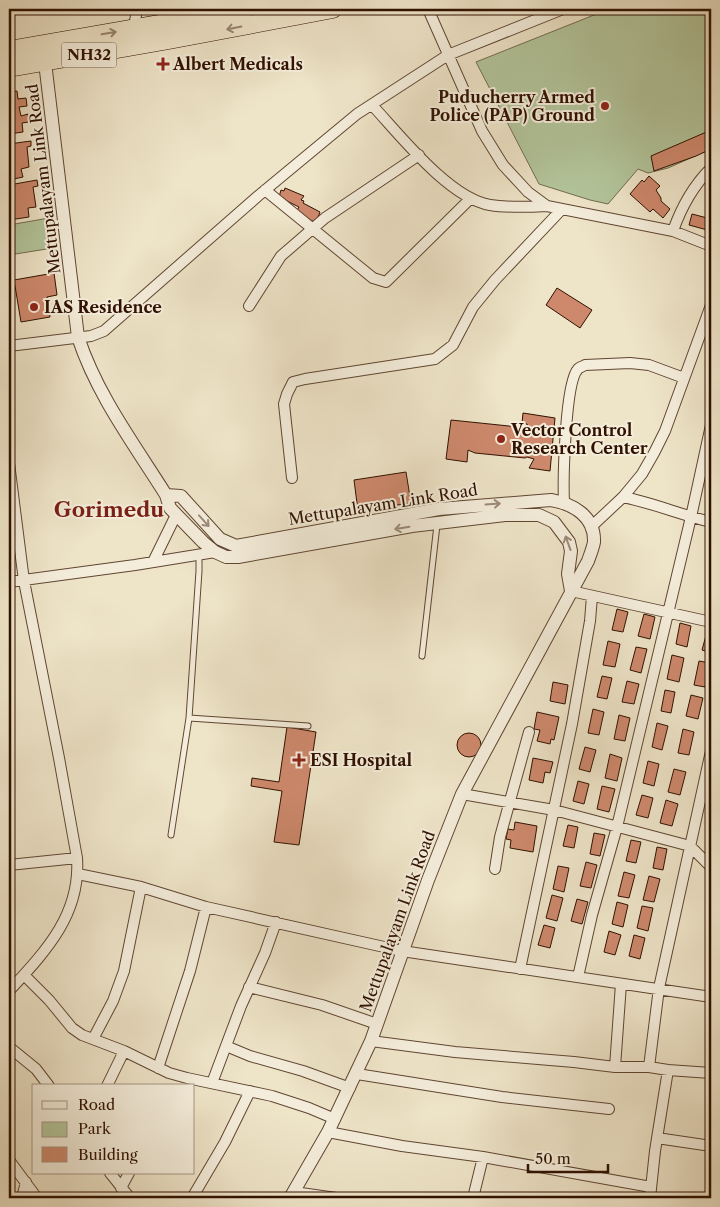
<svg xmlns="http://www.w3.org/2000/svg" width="720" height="1207" viewBox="0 0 720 1207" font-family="'Libre Caslon Text',serif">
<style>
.green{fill:#b3c59b;stroke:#726b4e}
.building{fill:#ce896d;stroke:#301100}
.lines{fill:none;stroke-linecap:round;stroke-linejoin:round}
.service-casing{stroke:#604632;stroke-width:7}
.minor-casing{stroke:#604632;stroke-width:12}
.tertiary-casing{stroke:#604632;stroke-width:14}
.trunk-casing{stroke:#301100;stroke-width:19}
.service{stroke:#f4eddb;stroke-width:5}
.minor{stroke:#f4eddb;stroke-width:10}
.tertiary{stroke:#f4eddb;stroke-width:12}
.trunk{stroke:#eee4c8;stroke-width:18}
.oneway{stroke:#98856e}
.oneway2{stroke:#9c8a78}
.poi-dot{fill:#8f2418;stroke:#f4eddb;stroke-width:2}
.labels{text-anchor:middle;stroke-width:4;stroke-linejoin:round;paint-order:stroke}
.shield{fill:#f4eddb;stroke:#6b5342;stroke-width:1}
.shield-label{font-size:15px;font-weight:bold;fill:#301100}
.poi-label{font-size:16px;font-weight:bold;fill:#301100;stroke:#f4eddb;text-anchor:start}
.street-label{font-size:16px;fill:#301100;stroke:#f4eddb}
.district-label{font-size:21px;font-weight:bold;fill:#7a1f14;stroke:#f4eddb}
</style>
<rect width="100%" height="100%" fill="#eee4c8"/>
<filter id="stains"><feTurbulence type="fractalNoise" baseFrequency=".004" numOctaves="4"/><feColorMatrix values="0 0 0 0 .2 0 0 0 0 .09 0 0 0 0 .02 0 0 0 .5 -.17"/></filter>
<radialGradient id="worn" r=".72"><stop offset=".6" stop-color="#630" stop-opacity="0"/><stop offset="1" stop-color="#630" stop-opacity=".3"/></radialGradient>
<!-- green -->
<path class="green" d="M609,9H711V149L668,168L648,173L638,169L608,204L590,200L539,184L476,62Z
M49,218L53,248L9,255V225Z"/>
<!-- building -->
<path class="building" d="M17,91L18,99L26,98L27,106L19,107L21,116L28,114L29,122L22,123L23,132L9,134V92Z
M711,130V149L696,156L654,171L651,156Z
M31,141V146L27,147L29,167L21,169L23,177L9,180V144Z
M649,176L660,186L656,190L661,198V201L670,209L663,218L653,209L650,212L630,194L642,180L644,182Z
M37,180L38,186L33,187L36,207L28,208L29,217L9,220V211L12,210L10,195H9V185Z
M285,188L304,196L301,200L304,201L303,203L320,212L316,223L296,212L299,207L279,197L281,190L284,191Z
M692,214L711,219V231L689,225Z
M54,273L57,295L47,297L50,317L21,322L14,280Z
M557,288L592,310L580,328L546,305Z
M523,413L555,418L550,471L529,468L534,459L527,457L525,458L475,453L468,450L467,462L446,459L451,420L528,428L527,424L522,423Z
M406,472L411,503L358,511L354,480Z
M617,609L628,612L623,632L612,630Z
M644,614L655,617L650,639L638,636Z
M680,623L691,626L687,647L676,644Z
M708,628L711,629V653L702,650Z
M608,641L620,644L615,667L603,665Z
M636,647L647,649L641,673L630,670Z
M672,655L684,658L679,682L667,679Z
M699,661L710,663L705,687L694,685Z
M602,676L612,678L607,699L597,697Z
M627,681L639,684L634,704L622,702Z
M553,682L568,685L565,704L550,701Z
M665,690L675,692L671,713L661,711Z
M691,695L703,698L698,719L686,716Z
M593,709L604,712L599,735L588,733Z
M537,712L559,717L554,740L551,739L550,744L537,741L540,730L534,729Z
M619,715L630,718L625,741L614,739Z
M657,723L668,726L662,750L652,747Z
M287,727L316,732L299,845L274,842L282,791L251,786L252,778L279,782Z
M683,729L694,732L689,755L678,753Z
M457 745a12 12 0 1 1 24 0a12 12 0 1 1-24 0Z
M585,747L596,750L590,772L579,769Z
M610,754L622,758L617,781L605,778Z
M533,758L553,762L550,773L545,772L543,783L529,780Z
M648,761L659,764L654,786L643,783Z
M674,769L686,772L680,795L668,792Z
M578,781L589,784L584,804L573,801Z
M602,786L615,789L609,812L597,809Z
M642,795L653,798L648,818L636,815Z
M666,800L678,804L672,826L660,823Z
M515,822L537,826L533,852L510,848L511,840L506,839L508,829L514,830Z
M568,825L578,827L574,848L563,846Z
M594,833L605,835L600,856L590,854Z
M631,840L641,842L636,863L626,861Z
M657,847L667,849L663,870L653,868Z
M586,862L597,865L591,888L580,886Z
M558,866L569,868L564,892L553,889Z
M624,872L635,875L629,898L618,896Z
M649,876L660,879L654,902L643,900Z
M552,895L563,898L557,921L546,918Z
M577,899L588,902L582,924L571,921Z
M617,902L628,905L623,927L612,924Z
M642,906L653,908L648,931L637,928Z
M544,925L555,928L550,948L538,945Z
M609,931L621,935L615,955L604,952Z
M634,935L645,938L640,959L629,956Z"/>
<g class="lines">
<!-- service casing -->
<g class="service-casing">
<path id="service" d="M422,656L437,525
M189,718L308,726
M171,835L189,718L199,571V555"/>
</g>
<!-- minor casing -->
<g class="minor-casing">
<path id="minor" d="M185,9H191
M428,9L482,131L503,165L528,192L547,206L673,231L711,246
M134,28L137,9
M372,105C400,135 449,198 490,205C509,208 529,207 547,206
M265,190L373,278L386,282L471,198
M673,231C681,208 694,185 711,168
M249,306L281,256L325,218L419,155
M9,346L91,336L104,331L258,196L357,114L448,55L563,9
M9,463L24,581L59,758L77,858C81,915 45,952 9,991
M292,478L284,404L287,394L293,382L305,379L435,359L453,345L473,307L495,280L562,209
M623,497C653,503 681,515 711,522
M564,502C563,481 565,382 578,369C578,368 584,366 585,365L630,363L649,365L684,378
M592,526L623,497L642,474L654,453L665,431L711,305
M153,562L176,515
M9,582L135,565L215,552
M571,591L711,622
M462,794L554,810L690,846L711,867
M9,865L77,858
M495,869L500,837L529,732
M78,874L141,887L206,907L402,951L711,997
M520,969L572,724L590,621L592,596
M24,975L49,1000L72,1028L82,1035L124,1051L169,1073L187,1078L272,1096L309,1108L335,1119
M578,977L592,915L617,827L691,517L711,425
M249,987L322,1005L377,1024
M93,1039L113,1001L124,971L141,887
M371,1041L455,1052L574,1062L615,1067H649L668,1070L711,1073
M226,1046L250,1056L303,1071L350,1088
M9,1047L36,1069L49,1086
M615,1067L621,984
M649,1067L659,988L711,751
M158,1068L190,971L206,907
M357,1074L502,1097L609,1109
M212,1083L241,1006L265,953L276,922
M107,1086L124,1051
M328,1132L402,1146L483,1157L651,1187
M657,1138L711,1146
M9,1160L37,1198
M110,1173L130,1198
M121,1188L129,1173
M294,1192L336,1198
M22,1198L26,1182
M192,1198L225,1142L250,1091
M473,1198L483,1157
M650,1198L655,1151L668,1070"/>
</g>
<!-- tertiary casing -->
<g class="tertiary-casing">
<path id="tertiary" d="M44,54L78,337C97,395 134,444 166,495L170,508L203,542L215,552L226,557H238L412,526L505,515H539L554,522L569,542L571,551L568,574L571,591
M166,495L181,496L220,539L236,546L439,509L551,500C573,504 595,516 594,542C593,548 590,555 588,561L462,794L428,880L371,1041L328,1132L290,1198"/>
</g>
<!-- trunk casing -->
<g class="trunk-casing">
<path id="trunk" d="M9,50L245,9
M9,68L169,40L333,9"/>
</g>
<!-- service -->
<use href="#service" class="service"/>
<!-- minor -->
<use href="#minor" class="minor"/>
<!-- tertiary -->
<use href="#tertiary" class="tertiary"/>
<!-- trunk -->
<use href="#trunk" class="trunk"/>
</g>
<!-- one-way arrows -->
<defs><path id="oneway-shaft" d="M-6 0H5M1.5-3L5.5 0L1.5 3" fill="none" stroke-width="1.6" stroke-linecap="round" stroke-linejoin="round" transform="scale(1.25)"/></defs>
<g class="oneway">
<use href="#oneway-shaft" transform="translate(234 28) rotate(169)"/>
<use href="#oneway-shaft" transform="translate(109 33) rotate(-10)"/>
</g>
<g class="oneway2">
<use href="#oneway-shaft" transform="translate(493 504) rotate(-4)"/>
<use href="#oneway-shaft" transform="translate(204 521) rotate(48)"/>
<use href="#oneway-shaft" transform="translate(402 528) rotate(170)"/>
<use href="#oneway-shaft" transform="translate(568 543) rotate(-110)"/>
</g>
<!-- markers -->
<g class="poi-dot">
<path d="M160.5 56.5h5v5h5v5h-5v5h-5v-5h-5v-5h5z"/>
<circle cx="605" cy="106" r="5"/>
<circle cx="34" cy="307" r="5"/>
<circle cx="501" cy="439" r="5"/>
<path d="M296.5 752.5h5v5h5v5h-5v5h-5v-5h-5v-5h5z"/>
</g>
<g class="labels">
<!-- shield labels -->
<rect class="shield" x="61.5" y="42.5" width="55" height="25" rx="4"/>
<g class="shield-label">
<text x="89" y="60">NH32</text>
</g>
<!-- poi labels -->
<g class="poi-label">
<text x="173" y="70">Albert Medicals</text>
<text x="595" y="103" text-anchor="end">Puducherry Armed<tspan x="595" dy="18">Police (PAP) Ground</tspan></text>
<text x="44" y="313">IAS Residence</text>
<text x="511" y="436">Vector Control<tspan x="511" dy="18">Research Center</tspan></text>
<text x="310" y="766">ESI Hospital</text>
</g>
<!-- street labels -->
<g class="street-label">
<text transform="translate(43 179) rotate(-97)" y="6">Mettupalayam Link Road</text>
<text transform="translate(383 504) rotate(-9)" y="6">Mettupalayam Link Road</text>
<text transform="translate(397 921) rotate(-70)" y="6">Mettupalayam Link Road</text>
</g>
<!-- district labels -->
<g class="district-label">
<text x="109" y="517">Gorimedu</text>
</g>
</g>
<!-- margin -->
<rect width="720" height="1207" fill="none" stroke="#eee4c8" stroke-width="30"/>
<rect x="10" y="10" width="700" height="1187" fill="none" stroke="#301100" stroke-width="2.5"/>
<rect x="15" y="15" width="690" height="1177" fill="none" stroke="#301100"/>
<!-- legend -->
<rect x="32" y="1084" width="162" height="90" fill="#f4eddb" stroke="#a69583"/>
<rect x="42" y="1101" width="25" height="8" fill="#f4eddb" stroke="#a69583"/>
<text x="78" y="1110" font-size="15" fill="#301100">Road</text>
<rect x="42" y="1122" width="25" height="15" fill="#b3c59b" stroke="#a69583"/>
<text x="78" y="1134" font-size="15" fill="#301100">Park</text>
<rect x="42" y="1147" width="25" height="15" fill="#ce896d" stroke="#a69583"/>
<text x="78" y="1160" font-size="15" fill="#301100">Building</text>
<!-- scale -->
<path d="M528 1164v8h80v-8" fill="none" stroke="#301100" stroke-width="2.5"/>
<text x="535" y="1164" font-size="15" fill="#301100" stroke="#f4eddb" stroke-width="4" paint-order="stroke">50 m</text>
<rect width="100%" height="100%" filter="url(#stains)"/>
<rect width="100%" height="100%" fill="url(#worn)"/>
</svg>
